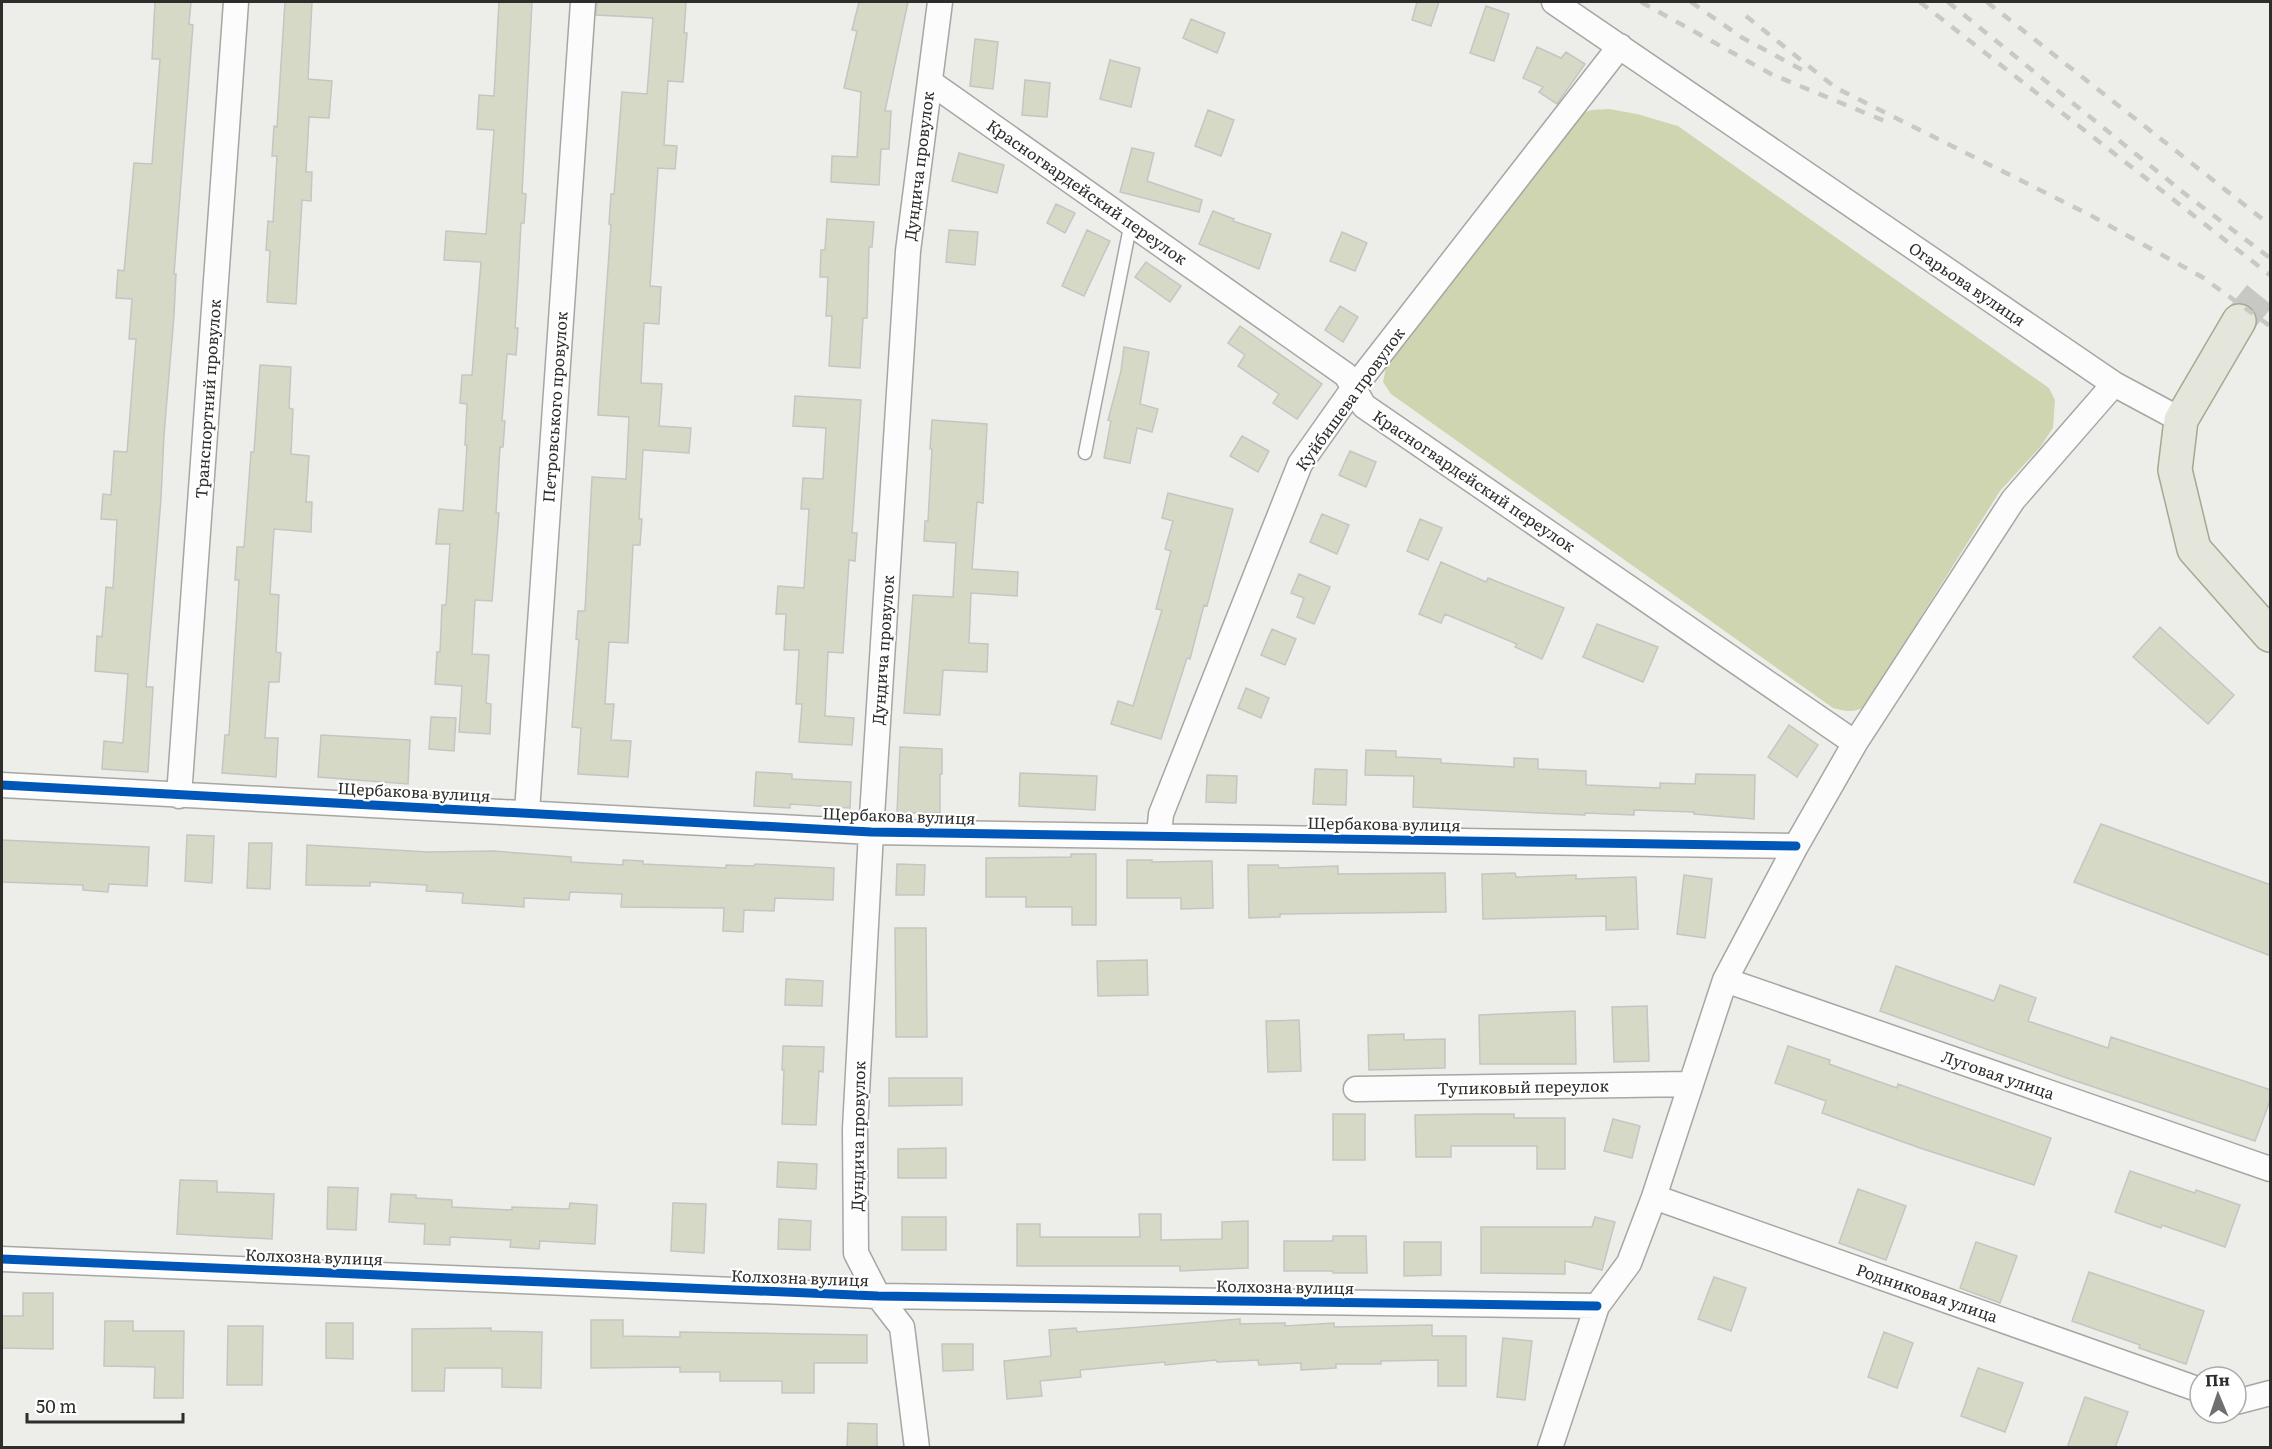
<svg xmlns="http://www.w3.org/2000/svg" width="2272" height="1449" viewBox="0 0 2272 1449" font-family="Literata,serif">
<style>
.green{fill:#d0d5b1}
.building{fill:#d7d9c7;stroke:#c5c5c2;stroke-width:1.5}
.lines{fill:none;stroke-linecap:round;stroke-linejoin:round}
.primary-tunnel{stroke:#c7c7c3;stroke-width:33;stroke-dasharray:33 16;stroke-linecap:butt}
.service-casing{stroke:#a6a7a3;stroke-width:15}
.minor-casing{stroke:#a6a7a3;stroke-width:27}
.primary-casing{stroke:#a7a892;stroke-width:36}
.service{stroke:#fcfcfc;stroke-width:12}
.minor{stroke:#fcfcfc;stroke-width:24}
.primary{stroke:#e5e6db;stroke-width:33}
.rail{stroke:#c8c8c6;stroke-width:4.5;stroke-dasharray:10 10;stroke-linecap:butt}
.cycleway-casing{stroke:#fff;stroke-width:13}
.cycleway{stroke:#0057b8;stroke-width:9}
.labels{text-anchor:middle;stroke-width:4.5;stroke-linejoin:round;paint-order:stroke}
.street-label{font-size:16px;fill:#2d2e2b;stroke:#fff}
</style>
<rect width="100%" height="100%" fill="#edede9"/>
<!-- green -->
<path class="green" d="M1609,109L1637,114L1678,126L2049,388L2055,400L2053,428L2041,446L2000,491L1864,707C1855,713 1843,711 1833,708L1391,394L1383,382L1386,367L1578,115L1591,110Z"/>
<!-- building -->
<path class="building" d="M155,2H191L189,24L193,25L174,274H176L174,315L164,435L161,498L146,687H153L148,772L102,769L104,741L123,743L128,674L95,671L97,636L102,637L106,587L113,588L117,520L101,519L103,494L111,495L114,451L127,452L136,339H129L132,299L116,298L118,270L124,271L134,163L152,164L160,59H152Z
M285,2H312L308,79L332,81L329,118L309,117L306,172H312L311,201L302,200L296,304L267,302L270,251L266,250L268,221L273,222L277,156H272L274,126L277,127Z
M499,2H532L522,193L526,194L524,223H521L518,280L515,328H518L516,355L507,354L502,421H505L503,447H500L496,513H499L492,601L475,600L472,654L489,655L486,703L491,704L490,734L459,732L462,686L435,684L437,652H440L442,605H446L450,544H436L439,509L463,511L467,445H465L467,404L460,403L462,375H472L481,262L444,260L446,231L486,234L494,130L477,129L479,95L494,96Z
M597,2H686L684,33H687L683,82L668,81L664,145L677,146L675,169L658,168L650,286L661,287L659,324L644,323L641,383L662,384L659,426L691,428L689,453L643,450L639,519H642L640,545H633L628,643L609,642L605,704H614L611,740L631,741L628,777L578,774L581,728L572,727L579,640L576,639L578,611H585L592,477L626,479L629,417L598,415L600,380L611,225L609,224L611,194H614L622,92L647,94L653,18L596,15Z
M859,2H908L885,111H891L889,149H881L879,185L831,182L832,156L857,157L861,92L844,88L857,31L852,30Z
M1417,2H1439L1431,26L1412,20Z
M1486,6L1509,14L1494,61L1470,53Z
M1191,19L1225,33L1217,53L1183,38Z
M975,39L998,42L993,89L970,86Z
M1537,47L1561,58L1566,52L1585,64L1557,104L1539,92L1543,87L1523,78Z
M1110,60L1140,68L1131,107L1100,99Z
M1025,80L1050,83L1047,117L1022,115Z
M1208,110L1234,120L1221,156L1195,146Z
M1132,148L1154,153L1147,181L1202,200L1199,212L1120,192Z
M959,153L1004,165L997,193L952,181Z
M1056,204L1075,213L1065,233L1047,223Z
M1213,211L1234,219L1233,221L1271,234L1259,269L1199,244Z
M827,219L874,222L872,247H869L867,318H863L860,368L829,366L832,316H826L828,277H820L821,250H825Z
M949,230L978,232L975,265L946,262Z
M1087,230L1110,241L1084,296L1062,286Z
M1342,232L1367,243L1355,271L1330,261Z
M1146,262L1181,286L1170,302L1135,277Z
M1340,306L1358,317L1343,342L1325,330Z
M1240,326L1322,384L1297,419L1273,403L1279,394L1238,366L1245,355L1228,343Z
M1124,347L1149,352L1140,404L1158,409L1152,432L1137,428L1130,463L1104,458L1111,421L1108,420L1121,371Z
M260,365L291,367L289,408L293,409L291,454L309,456L306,502H312L311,532L274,529L270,594L279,595L276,652L281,653L279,682H269L265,738H278L276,777L222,773L225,735H229L239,580H235L237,547H244L251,452H254Z
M795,396L861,400L852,533H857L855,561L849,560L843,653L828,652L825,716L854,718L852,745L799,742L802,704H796L799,650H784L786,614H776L778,586L804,588L809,509H801L803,478L823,479L826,428L793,426Z
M932,420L987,424L983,503L977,502L972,569L1018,572L1017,596L971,593L969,643L988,644L987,672L943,670L940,715L904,713L913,595L953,597L956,543L924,541L925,521H928L932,449H930Z
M1242,436L1269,451L1258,472L1230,456Z
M1350,451L1376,462L1366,487L1339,475Z
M1168,493L1233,509L1207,606L1204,605L1190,659L1187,658L1161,739L1111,724L1118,701L1133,706L1162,610L1156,609L1171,551L1165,549L1173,521L1162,518Z
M1322,514L1349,525L1337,554L1310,542Z
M1420,519L1442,528L1428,560L1407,551Z
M1441,562L1486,582L1488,578L1564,608L1542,659L1515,647L1517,644L1445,614L1441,623L1419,614Z
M1299,574L1330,587L1314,624L1297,617L1304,598L1291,593Z
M1597,624L1658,647L1643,682L1583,657Z
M2160,627L2234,695L2208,724L2133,657Z
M1272,629L1296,639L1285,665L1261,655Z
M1246,688L1269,698L1261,718L1238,708Z
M431,717L456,718L454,751L429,749Z
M1789,725L1818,745L1797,777L1768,757Z
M321,735L410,740L408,784L318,777Z
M900,747L942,749V774H940V813H897Z
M1366,750L1396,751V757L1441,759V763L1514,767V758L1538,759V769L1586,771V785L1660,788V783L1695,784L1696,774L1755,775L1754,819L1694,814V812L1634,810V815L1585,813V815L1413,807L1414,776L1365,775Z
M1315,769L1347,770L1346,805L1313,804Z
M756,772L792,774V779L851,782L850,808L790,804V808L754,806Z
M1020,773L1097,776L1095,810L1019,806Z
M1207,775L1237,776L1236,803L1206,802Z
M2101,824L2271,885V956L2074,882Z
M187,835L214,836L212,883L185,881Z
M2,840L149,847L147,886L109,884L108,892L83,890V885L2,882Z
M249,843H272L270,889L247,888Z
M307,845L428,852L493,851L571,857V862L623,865V860L643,861V864L726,868V865L754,866L755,864L834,868L833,900L775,898L774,911L744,910L743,932L723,931L724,908L621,907L622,894L570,892L569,900L524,898V907L462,903L463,893L426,891L427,885L370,882V886L306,885Z
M1071,854H1096V925H1072V907H1026V897H986V858L1071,857Z
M1127,860H1152V862L1212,861L1213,908L1181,909V898H1127Z
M897,864L925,865L924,895H896Z
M1248,865H1278L1279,868L1338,866V874L1445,873L1446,912L1280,914V917L1249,918Z
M1515,873L1516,877L1576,875V879L1636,877L1638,929L1606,930V916L1483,919L1482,874Z
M1684,875L1712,879L1705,938L1677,934Z
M895,928H926L927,1037H896Z
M1147,960L1148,995L1098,996L1097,961Z
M1896,966L1994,1001L2000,985L2036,998L2028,1021L2108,1048L2111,1037L2271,1090V1098L2255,1141L2067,1078L1880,1011Z
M786,979L823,981L822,1006L785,1005Z
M1647,1006L1649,1061L1614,1062L1612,1007Z
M1575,1011L1576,1064H1480L1479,1015Z
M1299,1020L1301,1071L1268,1072L1266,1021Z
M1404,1034V1040L1445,1039V1068L1369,1070L1368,1035Z
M783,1046L824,1047L823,1072L819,1071L816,1125L782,1124L784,1070H782Z
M1788,1046L1830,1060L1829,1064L1897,1088L1898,1084L2051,1138L2034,1185L1920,1148L1822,1113L1826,1101L1775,1083Z
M889,1078H962V1105L889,1106Z
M1333,1114H1365V1160H1333Z
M1479,1114H1514V1118H1565V1169H1537V1146H1451V1157H1416L1415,1115Z
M1613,1119L1640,1126L1632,1158L1604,1151Z
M946,1148V1178H898V1149Z
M778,1162L817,1164L816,1189L777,1187Z
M2130,1171L2195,1193L2196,1190L2240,1205L2225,1247L2162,1225L2161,1228L2115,1212Z
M180,1180L217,1181V1192L274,1194L272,1239L177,1234Z
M328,1187L358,1188L356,1230L327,1229Z
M1858,1189L1906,1206L1886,1260L1839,1243Z
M391,1194L416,1195V1198L452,1200V1207L512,1210V1207L569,1209L570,1203L597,1205L595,1244L540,1241L539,1249L510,1247L511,1240L450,1237V1245L424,1244L425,1224L389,1222Z
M673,1203L706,1204L704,1253L671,1251Z
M1139,1214H1161V1240L1222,1239V1222L1248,1221V1268L1180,1271V1266H1017V1224H1040V1237H1140Z
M902,1217H946V1250H902Z
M1595,1217L1615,1222L1602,1270L1565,1261V1274L1481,1273V1227H1592Z
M779,1219L811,1221L810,1250L778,1249Z
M1333,1236H1366L1367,1273H1333V1271H1284V1241H1333Z
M1404,1242H1441V1275L1404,1276Z
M1976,1242L2017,1256L2000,1303L1960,1288Z
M2089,1272L2204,1311L2186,1364L2139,1348L2140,1345L2072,1321Z
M1714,1277L1746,1288L1731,1331L1698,1319Z
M23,1293H53V1349L2,1348V1316H23Z
M1240,1319V1324L1285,1323V1326L1334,1323V1327L1432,1325V1336H1466V1386H1438V1360L1381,1361V1364H1336V1368L1301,1370V1363L1259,1365L1258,1360L1217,1362L1216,1360L1165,1365V1362L1080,1370L1081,1377L1040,1381L1042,1396L1007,1399L1004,1361L1051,1356L1049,1330L1076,1328L1077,1332Z
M591,1320H623V1336L680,1337V1332L867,1335V1363H814V1393H782V1381H720V1372H680V1367L591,1368Z
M105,1321H133V1331H184L183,1398H154L155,1367L104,1366Z
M326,1323H353V1359L326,1358Z
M228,1326H263L262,1385H227Z
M491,1328V1331L542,1332L541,1388L502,1387V1368H445L444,1391H412V1329Z
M1884,1332L1913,1343L1897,1388L1868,1377Z
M1503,1338L1532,1341L1525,1400L1497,1397Z
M942,1344H973V1370L943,1371Z
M1978,1368L2023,1383L2005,1432L1961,1416Z
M2085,1397L2128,1412L2115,1448H2067Z
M848,1423L877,1424V1448H847Z"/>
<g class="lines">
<!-- primary-tunnel -->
<path class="primary-tunnel" d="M2239,321L2270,283"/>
<!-- service casing -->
<g class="service-casing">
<path id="service" d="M1085,453L1131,222"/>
</g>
<!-- minor casing -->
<g class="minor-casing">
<path id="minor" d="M1554,2L2114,384L2181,420
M930,82L1346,375L1364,406L1855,743
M2,785L871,832L1796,846
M179,796L236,2
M527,812L583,2
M1159,835L1161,814L1300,464L1353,389L1620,46
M1725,980L2270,1169
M1356,1089L1691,1084
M1654,1197L2200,1390
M2,1259L878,1296L1597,1306
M2236,1402L2270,1393
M917,1448L902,1327L878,1296L856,1253L855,1129L871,832L908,251L940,2
M1550,1448L1597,1306L1629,1263L1654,1197L1725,980L1796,846L1855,743L2013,500L2114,384"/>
</g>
<!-- primary casing -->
<g class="primary-casing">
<path id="primary" d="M2239,321L2181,420L2175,470L2194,549L2270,635"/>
</g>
<!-- service -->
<use href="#service" class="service"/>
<!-- minor -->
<use href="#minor" class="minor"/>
<!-- primary -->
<use href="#primary" class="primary"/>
<!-- rail -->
<path class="rail" d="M1641,2L1771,74L1892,124
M1691,2L1741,37L1808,73
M1920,2L2270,275
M1948,2L2189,197L2270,258
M1987,2L2270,225
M1746,16L1836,88L2090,215L2202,277L2270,326"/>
<!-- cycleway casing -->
<g class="cycleway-casing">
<path id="cycleway" d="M2,785L871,832L1796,846
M2,1259L878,1296L1597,1306"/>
</g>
<!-- cycleway -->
<use href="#cycleway" class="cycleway"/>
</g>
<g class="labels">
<!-- street labels -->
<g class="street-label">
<text transform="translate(919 166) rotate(-83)" y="6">Дундича провулок</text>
<text transform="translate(1087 192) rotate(35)" y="6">Красногвардейский переулок</text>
<text transform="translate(1967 284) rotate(34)" y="6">Огарьова вулиця</text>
<text transform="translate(208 399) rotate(-86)" y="6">Транспортний провулок</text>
<text transform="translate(1350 399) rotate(-54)" y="6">Куйбишева провулок</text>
<text transform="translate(555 407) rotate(-86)" y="6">Петровського провулок</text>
<text transform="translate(1474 481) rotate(34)" y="6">Красногвардейский переулок</text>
<text transform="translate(883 650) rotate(-86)" y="6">Дундича провулок</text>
<text transform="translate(414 792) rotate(3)" y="6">Щербакова вулиця</text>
<text transform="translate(899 816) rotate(2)" y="6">Щербакова вулиця</text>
<text transform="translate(1384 824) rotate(1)" y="6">Щербакова вулиця</text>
<text transform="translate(1998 1075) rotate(19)" y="6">Луговая улица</text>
<text transform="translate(1523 1087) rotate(-1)" y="6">Тупиковый переулок</text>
<text transform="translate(858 1136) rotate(-89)" y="6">Дундича провулок</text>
<text transform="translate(314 1257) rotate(2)" y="6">Колхозна вулиця</text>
<text transform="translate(800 1278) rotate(2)" y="6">Колхозна вулиця</text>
<text transform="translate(1285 1287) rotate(1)" y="6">Колхозна вулиця</text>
<text transform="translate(1927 1293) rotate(19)" y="6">Родниковая улица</text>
</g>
</g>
<!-- border -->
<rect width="2272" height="1449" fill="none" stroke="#2d2e2b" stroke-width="6"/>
<!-- north arrow -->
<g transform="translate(2218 1395) rotate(358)"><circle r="28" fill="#ffffff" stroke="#ababaa" stroke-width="1.5"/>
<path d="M0-4.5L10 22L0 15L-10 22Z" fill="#70716e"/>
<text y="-9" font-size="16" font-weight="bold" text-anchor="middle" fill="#2d2e2b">Пн</text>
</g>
<!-- scale -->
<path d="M27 1413v9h156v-9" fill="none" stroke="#2d2e2b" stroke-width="3"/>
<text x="36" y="1413" font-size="18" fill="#2d2e2b" stroke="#ffffff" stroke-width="4.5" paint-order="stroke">50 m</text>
</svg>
